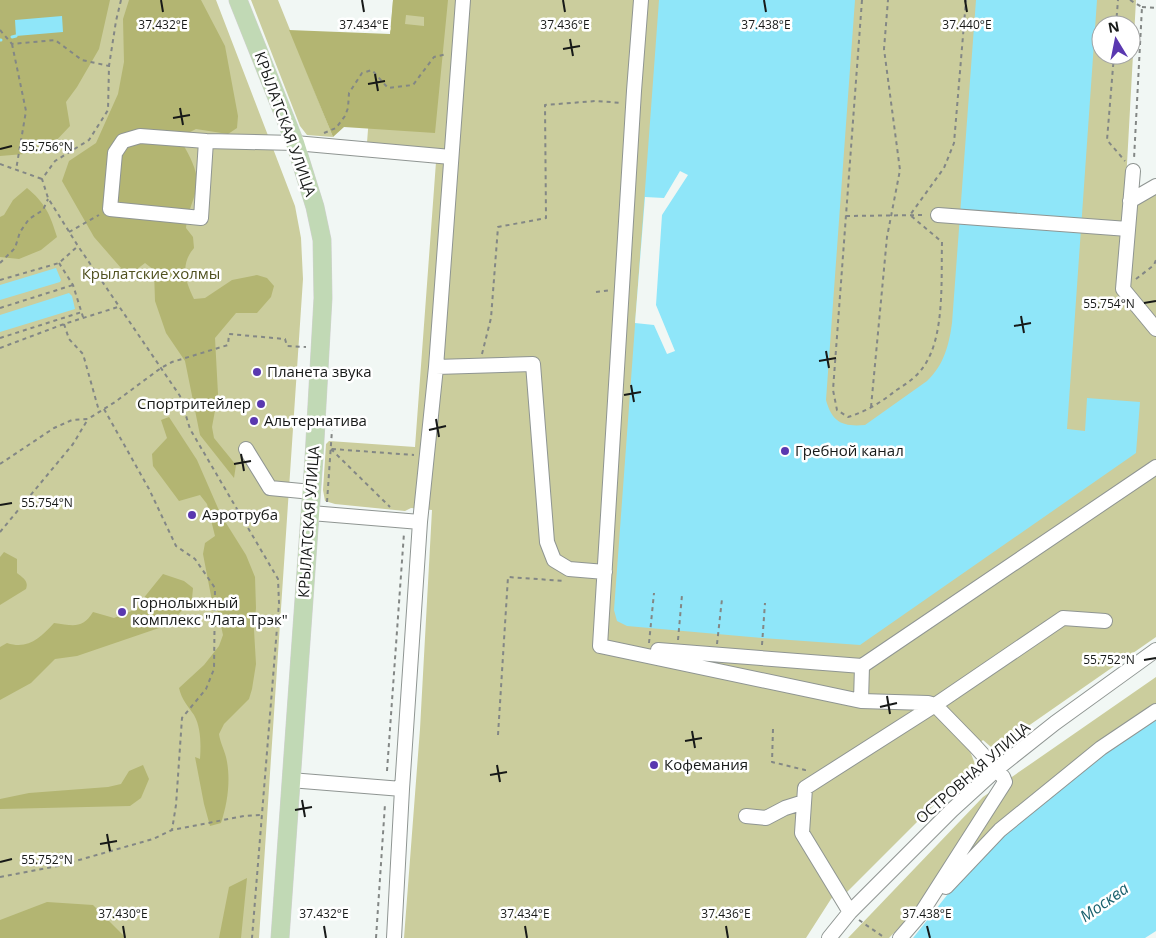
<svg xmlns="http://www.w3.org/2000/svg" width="1156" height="938" viewBox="0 0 1156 938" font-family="'Open Sans',sans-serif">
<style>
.green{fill:#cbcd9d;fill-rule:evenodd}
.forest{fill:#b3b572;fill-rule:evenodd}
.water{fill:#8fe6f9}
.pier{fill:#f1f7f4}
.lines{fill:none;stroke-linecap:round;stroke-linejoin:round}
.stream{stroke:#8fe6f9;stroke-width:3}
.minor-casing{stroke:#8f9592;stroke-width:16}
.major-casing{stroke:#d1d1d1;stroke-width:19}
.path{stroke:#838785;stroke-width:2;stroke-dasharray:4 4;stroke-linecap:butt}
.minor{stroke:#fff;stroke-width:14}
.major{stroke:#c1d9b5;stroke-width:18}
.ticks{fill:none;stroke:#171918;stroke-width:2}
.poi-dot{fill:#5a38b0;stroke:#fff;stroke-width:2}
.labels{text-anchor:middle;stroke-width:5;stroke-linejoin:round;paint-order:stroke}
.street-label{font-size:15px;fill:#171918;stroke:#fff}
.park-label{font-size:15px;fill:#50511f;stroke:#fff}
.poi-label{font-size:15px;fill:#171918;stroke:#fff;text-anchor:start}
.water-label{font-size:16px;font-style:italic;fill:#18606d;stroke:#fff}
.ticks-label{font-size:12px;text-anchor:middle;fill:#171918;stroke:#fff;stroke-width:5;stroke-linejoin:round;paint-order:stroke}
</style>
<rect width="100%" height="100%" fill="#f1f7f4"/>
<!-- green -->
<path class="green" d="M0,0H216L295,206L301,238L303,279L259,938H0Z
M251,0H278L333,137L307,135L300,126Z
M393,0H1136L1125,200L1156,183V637L998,747H991L983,740L970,751L975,764L847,892L842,885L831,899L806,938H404L420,729L432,510L411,508L405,511L335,504L325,501L323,490L326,444L329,441L415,447L436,162L366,156L372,77L387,78ZM1101,25H1131V55H1101Z
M1156,677V705L997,825L889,938H848L983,797Z"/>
<!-- forest -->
<path class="forest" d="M0,0H110L99,49L77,87L66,102L70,126L51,146L24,154L0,156Z
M129,0H201L225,46L238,116L237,128L228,134L196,129L186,134L183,144C190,157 198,171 197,185C195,199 187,212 186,228L193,237L194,248C180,264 185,281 194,299L205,298L232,280L257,275L267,278L274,286L271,297L257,313H236L215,338L218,394L212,427L214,438L236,465L234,478L200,435L185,361L166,333L155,301L154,270L145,263L128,276L94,237L62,181L69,161L96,143L118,94L124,62L123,19Z
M393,0H448L435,133L344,127L333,137L289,30L390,34ZM406,15L424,17V26L405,24Z
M27,188C45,203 50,214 57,237L41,250L19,259L0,257V217L4,215L13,200Z
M169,417L197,460L221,515L246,555L255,577L256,608L254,630L256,664L252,689L249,699L224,724L219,734C220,742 224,749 226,757C231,778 228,802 221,823L210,826L204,804L195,757L200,759C201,745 201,727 194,715C187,705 182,700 179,688L204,665L219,646L223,635L218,612L212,601L203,554L205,543L215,536L207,504L200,495L179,501L153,466L152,454L167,438L161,420Z
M4,552L17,559V573C23,578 29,581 26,589L0,605V557Z
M163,574L184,581L193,588L192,599L177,616L159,628L77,656L55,659L31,683L0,700V647L7,643C28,650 40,638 54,623C72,625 82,630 93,612L114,618L134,610Z
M143,765L149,779L141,798L130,806L0,809V799L29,793L108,787L121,784L129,771Z
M247,878L241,938H219L229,887Z
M47,902L93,905L126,938H0V920Z"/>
<!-- water -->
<path class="water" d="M659,0H855L826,400C832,422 842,427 865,425L927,381C944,365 949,345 952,323L976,0H1097L1067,429L1085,431L1087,398L1140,402L1136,453L860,645L762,638L627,626L617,621L614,610Z
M62,16L63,32L16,36L15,20Z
M56,268L61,280L60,282L0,300V285Z
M69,293L72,296L75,309L0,332V315Z
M1156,718V931L1145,938H913L963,875L1003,834L1104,753Z"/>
<!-- pier -->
<path class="pier" d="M680,171L688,175L662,215L656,305L675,351L667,354L654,325L635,323L645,197L664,198Z"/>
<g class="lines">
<!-- stream -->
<path class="stream" d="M12,37L16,36
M0,40H1"/>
<!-- minor casing -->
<g class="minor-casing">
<path id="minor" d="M206,141L140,136L123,141L115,153L110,209L201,218L206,141L295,143L451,157
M1133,171L1123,289L1156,329
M1130,201L1156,186
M938,215L1128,229
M436,367L533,364L547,542L554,560L569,569L605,572
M246,449L270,488L312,492
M311,513L420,522
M600,646L634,91L641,0
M600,646L861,701L928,703L935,705L975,746L1003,777L1005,782L920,915
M658,650L862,666L861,701
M862,666L1156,467
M290,780L402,789
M746,816L766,818L785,808L804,802
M946,887L1000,830L1101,748L1156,711
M850,912L802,833L805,788L935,705L1063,618L1105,621
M394,938L402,789L420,522L436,367L463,0
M829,938L850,912L952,810L997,769L1055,723L1156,650
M900,938L926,908"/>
</g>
<!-- major casing -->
<g class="major-casing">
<path id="major" d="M238,0L295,143L315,207L322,240L323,298L314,458L280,938"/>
</g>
<!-- path -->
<path class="path" d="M121,0L116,21L109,66L108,110L89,140L55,161L42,179L48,198L78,246L180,396L190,429L278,579L279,603L252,938
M862,0L833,390L837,410L848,417C865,412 882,402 895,391C906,384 917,377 924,366C945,336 941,279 942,242L910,215L944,168L954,143L966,0
M1130,0L1142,7L1134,159
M1142,7L1156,8
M1116,25L1118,0
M0,30L12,44L55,40L82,60L109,66
M12,44L26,111L16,170
M1114,55L1107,140L1125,161
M324,133L336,128L345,116L348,108L349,93L362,73L372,70L388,88L413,85L434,57L447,54
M0,164L42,179
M846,216L926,215
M69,232L99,215
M0,263L15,248L20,232L29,219L43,210L48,199
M59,263L73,285L83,317
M1136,279L1154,265L1156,260
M0,280L59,263L78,246
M596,292L611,290
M0,308L73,285
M64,324L69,339L83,354L99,411
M0,338L82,312
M0,348L64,324L118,307
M482,354L491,318L498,227L546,218L545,105L596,101L622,103
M871,407L887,237L900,170L884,49L888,0
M104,409L149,489L176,546L195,559L215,588L214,669L206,689L182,718L176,805L172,830
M331,449L390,507
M332,449L414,455
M0,464L54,428L72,420L88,419L115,402L161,368L172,362L228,345L229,334L285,339L287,346L306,347
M327,502L332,430
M0,532L73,444L88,419
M279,618L287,619
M678,640L682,595
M649,643L654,593
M717,644L722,599
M762,645L765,603
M773,729L772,762L805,770V772
M498,735L508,577L565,581
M387,771L404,533
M0,877L58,866L153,839L172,830L244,816L262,815
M859,920L885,938
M376,938L385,804"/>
<!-- minor -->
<use href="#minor" class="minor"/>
<!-- major -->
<use href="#major" class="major"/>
</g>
<!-- ticks -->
<path class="ticks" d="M161,0L163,12M362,0L364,12M563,0L565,12M764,0L766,12M965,0L967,12M570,39L573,56M563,49L580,46M375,74L378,91M368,84L385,81M180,108L183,125M173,118L190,115M0,149L12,146M1144,303L1156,301M1021,316L1024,333M1014,326L1031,323M826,351L829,368M819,361L836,358M631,385L634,402M624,395L641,392M436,419L439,437M429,430L446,426M241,454L244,471M234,464L251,461M0,505L12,503M1144,660L1156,658M887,696L890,714M880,707L897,703M692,731L695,748M685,741L702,738M497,765L500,782M490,775L507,772M302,800L305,817M295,810L312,807M107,834L110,851M100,844L117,841M0,862L12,859M123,926L125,938M324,926L326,938M525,926L527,938M726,926L728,938M927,926L930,938"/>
<!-- markers -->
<g class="poi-dot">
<circle cx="257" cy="372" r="5"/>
<circle cx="261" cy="404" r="5"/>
<circle cx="254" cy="421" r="5"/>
<circle cx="785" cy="451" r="5"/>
<circle cx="192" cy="515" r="5"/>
<circle cx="122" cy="612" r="5"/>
<circle cx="654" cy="765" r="5"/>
</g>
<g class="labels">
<!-- street labels -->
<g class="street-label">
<text transform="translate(285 124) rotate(70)" y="5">КРЫЛАТСКАЯ УЛИЦА</text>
<text transform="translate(309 522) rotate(-86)" y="5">КРЫЛАТСКАЯ УЛИЦА</text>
<text transform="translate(973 773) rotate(-41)" y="5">ОСТРОВНАЯ УЛИЦА</text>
</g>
<!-- park labels -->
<g class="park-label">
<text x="151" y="279">Крылатские холмы</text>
</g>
<!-- poi labels -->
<g class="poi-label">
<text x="267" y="377">Планета звука</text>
<text x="251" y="409" text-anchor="end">Спортритейлер</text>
<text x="264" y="426">Альтернатива</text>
<text x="795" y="456">Гребной канал</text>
<text x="202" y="520">Аэротруба</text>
<text x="132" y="608">Горнолыжный<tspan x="132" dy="17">комплекс "Лата Трэк"</tspan></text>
<text x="664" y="770">Кофемания</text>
</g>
<!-- water labels -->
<g class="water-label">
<text transform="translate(1104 902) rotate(-35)" y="6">Москва</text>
</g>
</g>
<g class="ticks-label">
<text x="163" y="29">37.432°E</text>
<text x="364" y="29">37.434°E</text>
<text x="565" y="29">37.436°E</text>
<text x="766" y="29">37.438°E</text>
<text x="967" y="29">37.440°E</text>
<text x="47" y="151">55.756°N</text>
<text x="1109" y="308">55.754°N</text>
<text x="47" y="507">55.754°N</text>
<text x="1109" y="664">55.752°N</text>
<text x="47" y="864">55.752°N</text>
<text x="123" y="918">37.430°E</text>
<text x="324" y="918">37.432°E</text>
<text x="525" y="918">37.434°E</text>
<text x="726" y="918">37.436°E</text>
<text x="927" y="918">37.438°E</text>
</g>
<!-- north arrow -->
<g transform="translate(1116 40) rotate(350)"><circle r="24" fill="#ffffff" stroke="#a2a3a3"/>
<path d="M0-4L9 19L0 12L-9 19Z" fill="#5a38b0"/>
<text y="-8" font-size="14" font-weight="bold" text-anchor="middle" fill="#171918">N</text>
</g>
</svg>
